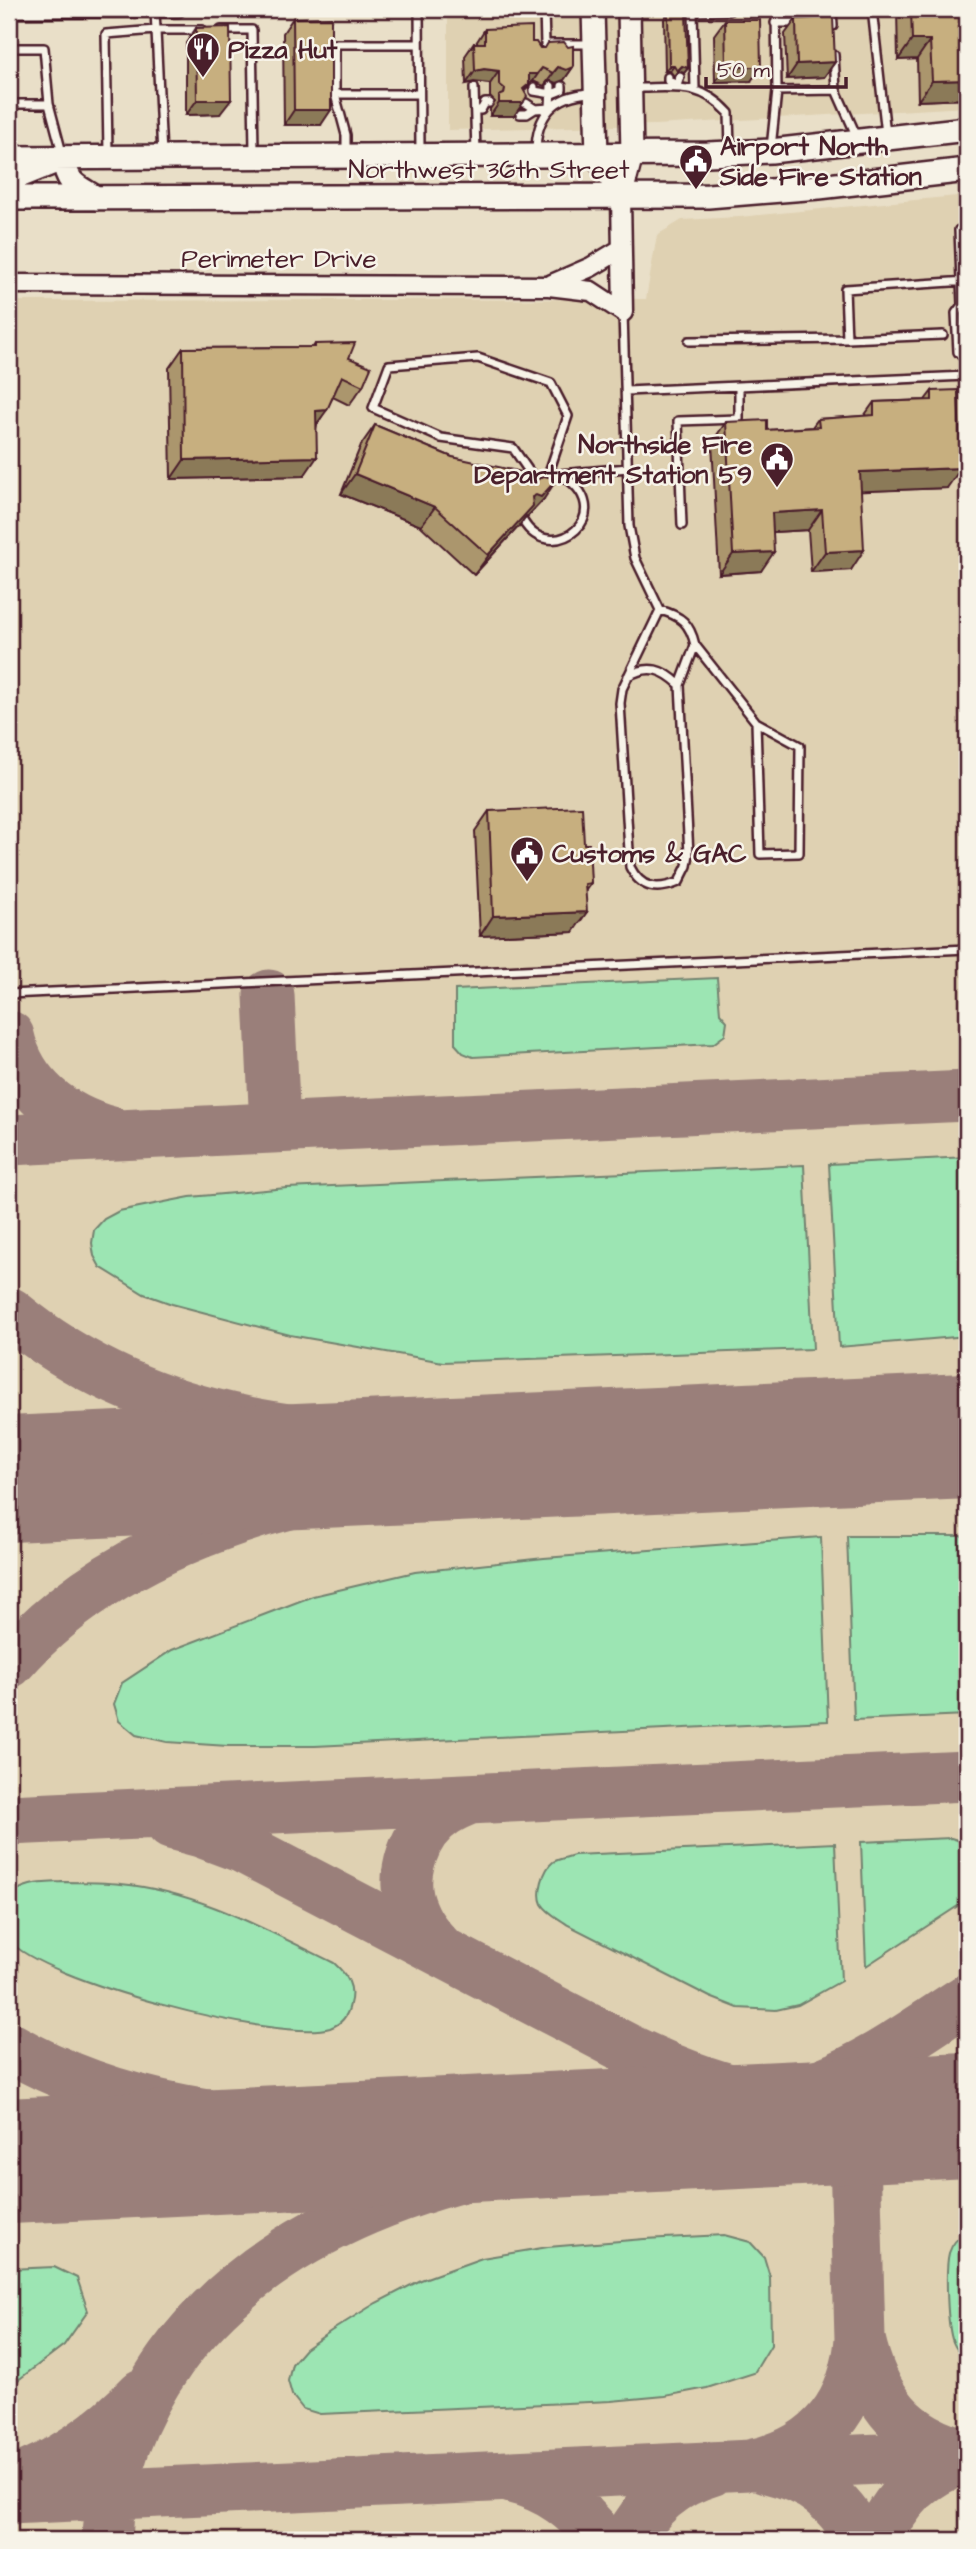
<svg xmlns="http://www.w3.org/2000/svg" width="976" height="2549" viewBox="0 0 976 2549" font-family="'Architects Daughter',sans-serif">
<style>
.built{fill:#dfd1b2}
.green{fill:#9ce5b3;stroke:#73826f;stroke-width:2}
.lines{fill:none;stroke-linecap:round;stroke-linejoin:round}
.taxiway{stroke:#9a7f7a;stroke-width:51}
.runway{stroke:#9a7f7a;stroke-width:126}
.service-casing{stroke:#4a1f2b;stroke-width:12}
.minor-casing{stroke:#4a1f2b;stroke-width:19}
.tertiary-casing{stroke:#4a1f2b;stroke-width:23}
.secondary-casing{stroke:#4a1f2b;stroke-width:26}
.primary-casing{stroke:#4a1f2b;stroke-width:28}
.service{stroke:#f7f3e8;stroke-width:7}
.minor{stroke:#f7f3e8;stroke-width:14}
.tertiary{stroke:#f7f3e8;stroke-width:18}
.secondary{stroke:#f7f3e8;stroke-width:21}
.primary{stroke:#f7f3e8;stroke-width:23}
.wall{fill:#ab966d;stroke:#4a1f2b;stroke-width:2}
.shaded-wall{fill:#8b7a59;stroke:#4a1f2b;stroke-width:2}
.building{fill:#c7af7f;stroke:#4a1f2b;stroke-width:2}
.labels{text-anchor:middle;stroke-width:5;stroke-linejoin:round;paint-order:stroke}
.poi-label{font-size:26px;font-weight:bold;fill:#4a1f2b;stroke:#f7f3e8;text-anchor:start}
.street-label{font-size:26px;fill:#4a1f2b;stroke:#f7f3e8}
</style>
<rect width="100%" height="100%" fill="#e9dfc8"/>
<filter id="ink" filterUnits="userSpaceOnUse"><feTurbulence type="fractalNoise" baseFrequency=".0143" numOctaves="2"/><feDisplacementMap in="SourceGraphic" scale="14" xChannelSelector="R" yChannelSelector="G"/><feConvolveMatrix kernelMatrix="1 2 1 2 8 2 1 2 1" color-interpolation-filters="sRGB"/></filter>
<g filter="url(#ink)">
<!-- built -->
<path class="built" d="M448,9H967V107L655,125L448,130Z
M967,195V2540H9V301L646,299L657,235L682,220L739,217Z"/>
<!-- green -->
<path class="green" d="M717,978L720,1013L727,1021L725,1035L713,1044L473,1057L463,1053L455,1044V990Z
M967,1157V1336L839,1347L829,1164Z
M804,1165L813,1349L443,1362L290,1335L172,1304L144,1294L100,1267L94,1256L92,1243L94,1230L104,1219L119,1211L190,1197L287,1188Z
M847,1536H967V1715L854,1720Z
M821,1537L828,1721L315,1746H228L167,1742L136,1735L119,1721L114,1704L122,1683L172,1650L313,1596L415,1572L544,1558Z
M951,1838L967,1843V1900L866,1966L861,1842Z
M835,1843L841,1981L798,2005L776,2010L738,2008L710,1997L568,1925C560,1919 547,1913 542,1904C537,1893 543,1870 553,1862C558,1859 568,1857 574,1855Z
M62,1882C82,1882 102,1882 121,1884C197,1891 266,1930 334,1963C347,1975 355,1986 350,2004C348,2015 341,2024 330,2028C279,2043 40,1980 9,1940V1897C22,1882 43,1883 62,1882Z
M967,2232V2359C961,2354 956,2350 953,2342C947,2327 945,2269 949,2253C952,2243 958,2237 967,2232Z
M724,2235L750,2242L764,2257L770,2277L771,2345L754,2373L707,2388L665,2396L611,2401L320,2414L303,2409L292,2395L288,2381L292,2364L305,2349L331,2331L376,2303L421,2280L482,2258L548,2247L644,2239Z
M54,2267L77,2278L88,2311L64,2345L9,2387V2269Z"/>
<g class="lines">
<!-- taxiway -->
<path class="taxiway" d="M269,995L275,1128
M9,1036C20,1087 62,1119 111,1132
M9,1140L967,1096
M9,1312C155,1433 329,1440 510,1442
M913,1438L967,1431
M9,1663C101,1557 239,1509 373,1486C422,1478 472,1475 521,1470C600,1462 679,1453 758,1445
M9,1820L967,1776
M171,1824L201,1832L241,1847L630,2050C662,2065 695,2080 730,2089C807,2107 889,2101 967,2102
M442,1952C430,1940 419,1928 413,1912C397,1877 414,1831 445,1811C453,1806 462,1802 470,1799
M9,2047C121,2112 242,2122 368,2129C409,2132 450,2136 491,2137C510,2137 530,2131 549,2129
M723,2104C757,2100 792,2095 823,2083C875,2063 921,2028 967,1999
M860,2339C873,2398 903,2439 965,2453
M767,2468C813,2479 838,2499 861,2540
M511,2478C550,2487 578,2508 601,2540
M9,2483C59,2465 105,2433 142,2394
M9,2499L967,2455
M107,2540C109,2474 133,2412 171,2359C257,2240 400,2185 539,2160C578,2153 616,2150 655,2146C721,2139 788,2128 854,2119L860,2339C855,2407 818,2452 749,2465
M629,2540C646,2506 673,2482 711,2471
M879,2540C894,2500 923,2471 965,2459"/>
<!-- runway -->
<path class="runway" d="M9,1479L967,1436
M9,2161L967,2115"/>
<!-- service casing -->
<g class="service-casing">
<path id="service" d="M419,9L420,152
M544,9L545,44H593
M832,9L833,26
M872,9L886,134
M155,10L162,155
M671,11L693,12
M775,23H800
M221,30H252L254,152
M9,48H44L49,104L62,153
M668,77V81L676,84
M534,87V91L552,94L562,90V86
M474,88L476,152
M634,88C674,88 700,81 729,113L730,149
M676,88L680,77
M695,89L693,12L729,11V9
M836,90L857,137
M777,91L836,90L834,55
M335,94H419
M520,103H526L535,109L550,108L551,86
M9,104H49
M475,110H481L485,103H490
M520,114H527L535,109
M771,148L777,91L776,9
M536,152C536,115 554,95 591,93
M108,153L106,34L156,30H202
M346,153V135L335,94V44H419
M623,312L629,526L635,558L660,610
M847,339L943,335
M689,341L847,339L845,289L967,281
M966,360L958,352L956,313L962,305L959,230L967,229
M626,391L967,376
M560,474L628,468
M535,480L513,448L441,438L373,408L389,365L478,358L551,383L568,416L548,475
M523,521C551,569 624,512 560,474L547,476
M682,525L678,421L739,419V386
M660,610C681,616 690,623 695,645L680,685L689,854L687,866L679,882C657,891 641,889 630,867L620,703L622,689Z
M695,645L756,722L760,854L799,853L800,746L756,722
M628,676C649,664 663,669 680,685
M9,994L967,949"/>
</g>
<!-- minor casing -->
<g class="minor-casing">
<path id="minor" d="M9,10L178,9"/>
</g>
<!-- tertiary casing -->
<g class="tertiary-casing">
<path id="tertiary" d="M621,197L623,312
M9,284L549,286L591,291L623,312
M552,284L591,267L621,249"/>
</g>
<!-- secondary casing -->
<g class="secondary-casing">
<path id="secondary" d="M593,9L597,156L621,197
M621,197L632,155L629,9"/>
</g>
<!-- primary casing -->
<g class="primary-casing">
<path id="primary" d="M9,158L708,154L771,151L967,129
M64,159C67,184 75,185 96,198
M9,180L54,162
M9,198L708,196L819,187L967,170"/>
</g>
<!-- service -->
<use href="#service" class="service"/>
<!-- minor -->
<use href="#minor" class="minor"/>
<!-- tertiary -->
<use href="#tertiary" class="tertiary"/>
<!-- secondary -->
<use href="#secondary" class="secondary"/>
<!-- primary -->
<use href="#primary" class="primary"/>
</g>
<!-- wall -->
<path class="wall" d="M897,9H954V11H967V99L918,101L917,59L898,60Z
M668,13L688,68L684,73L678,71L674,76L670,71H665L664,19Z
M293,18L321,125H284L283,33Z
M796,19L835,62L824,77L787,79L785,34Z
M725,20L751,81L715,82L714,35Z
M196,28L220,114L186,115V43Z
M485,29L532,42L573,67L564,80L556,83L549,80L544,86L533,81L524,91L514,116H490V109L495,102L490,97V84L474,82L466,84L465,56L474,43H476Z
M315,344L349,358L363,386L349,405L333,397L317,425L304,476L171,479L169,368L183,348L313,347Z
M932,391L947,488L861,491L851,570L811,572L808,530L773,532L761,571L719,574L712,442L726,422L767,430L812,427L818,419L864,416L874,402L925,400Z
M375,425L452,457L531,478L544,499L527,517L526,516L519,526L474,575L421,526L341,494L361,445Z
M489,811L584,844L591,883L586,890L573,932L480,936L475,831Z"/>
<!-- shaded-wall -->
<path class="shaded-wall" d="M912,40H930L917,59L898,60Z
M835,62L824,77L787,79L797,64Z
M669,66H674L670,71H665Z
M682,66L688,68L684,73L678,71L674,76Z
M558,67H573L564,80L556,83L549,80L544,86Z
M726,67H761L751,81L715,82Z
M542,68L533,81L527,87L520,97L529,74Z
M484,69L499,71L490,84L474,82L466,84L475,71Z
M967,80V99L918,101L932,81Z
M197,100H231L220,114L186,115Z
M499,103H523L514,116H490Z
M294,110H331L321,125H284Z
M327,410L313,429L316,411Z
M317,457L304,476L171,479L184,460Z
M961,468L947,488L846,492L860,472Z
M355,474L435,507L421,526L341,494Z
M557,479L544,499L527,517L526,516L519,526L474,575L532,497Z
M822,510L808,530L759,533L772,513Z
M864,550L851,570L811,572L825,552Z
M774,552L761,571L719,574L733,554Z
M587,912L573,932L480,936L493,916Z"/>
<!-- building -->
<path class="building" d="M911,9H954V11H967V80L932,81L930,40H912Z
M668,13H686L688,68L682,66L677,71L674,66H669Z
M331,17V110H294L293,18Z
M833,17L835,62L797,64L796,19Z
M725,20H760L761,67H726Z
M230,27L231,100H197L196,28Z
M532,27V42H536L540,48H545L548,43L564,42L568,47L573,46V67L566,70L558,67L553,73L542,68L537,74H529V84L523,89L527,96L523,103H499V96L504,94L505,89L499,84V71L484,69L475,71L474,43H485V29Z
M355,343L349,358L371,367L363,386L342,376L327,410L316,411L317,457L184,460L183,348L315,347V344Z
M958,390L961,468L860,472L864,550L825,552L822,510L772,513L774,552L733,554L726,422L767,420V430L819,427L818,419L874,415V402L932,400V391Z
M375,425L452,457L531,474V478L535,481L544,476L557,479L541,497L536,495L532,497L533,506L488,555L435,507L355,474Z
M582,807L584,844H589L591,883L585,884L587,912L493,916L489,811Z"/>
</g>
<!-- icons -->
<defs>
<g id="restaurant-pin" transform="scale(1.75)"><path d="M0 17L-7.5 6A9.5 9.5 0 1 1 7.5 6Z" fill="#4a1f2b" stroke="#f7f3e8"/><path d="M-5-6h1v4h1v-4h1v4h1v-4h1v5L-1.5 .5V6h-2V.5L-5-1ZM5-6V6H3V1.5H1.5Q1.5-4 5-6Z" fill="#fff"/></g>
<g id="civic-pin" transform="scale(1.75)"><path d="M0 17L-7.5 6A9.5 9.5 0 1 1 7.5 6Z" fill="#4a1f2b" stroke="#f7f3e8"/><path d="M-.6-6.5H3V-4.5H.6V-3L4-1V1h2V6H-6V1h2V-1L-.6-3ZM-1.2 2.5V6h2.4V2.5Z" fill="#fff"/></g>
</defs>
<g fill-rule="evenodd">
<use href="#restaurant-pin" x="203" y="49"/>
<use href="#civic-pin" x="696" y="161"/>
<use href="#civic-pin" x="777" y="459"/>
<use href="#civic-pin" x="527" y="853"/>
</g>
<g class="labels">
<!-- poi labels -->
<g class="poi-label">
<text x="228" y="58">Pizza Hut</text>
<text x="720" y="155">Airport North<tspan x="720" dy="30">Side Fire Station</tspan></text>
<text x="752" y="453" text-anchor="end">Northside Fire<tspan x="752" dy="30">Department Station 59</tspan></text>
<text x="552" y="862">Customs &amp; GAC</text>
</g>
<!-- street labels -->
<g class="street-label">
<text x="489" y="178">Northwest 36th Street</text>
<text x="279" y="267">Perimeter Drive</text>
</g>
</g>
<!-- margin -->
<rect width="976" height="2549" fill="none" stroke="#f7f3e8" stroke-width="35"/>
<rect x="18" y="18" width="941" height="2514" fill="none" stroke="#4a1f2b" stroke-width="2.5" filter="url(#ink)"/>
<!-- scale -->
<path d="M706 77v10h140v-10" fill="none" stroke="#4a1f2b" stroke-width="3.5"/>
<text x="717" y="77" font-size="21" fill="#4a1f2b" stroke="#f7f3e8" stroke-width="5" paint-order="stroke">50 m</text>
</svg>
